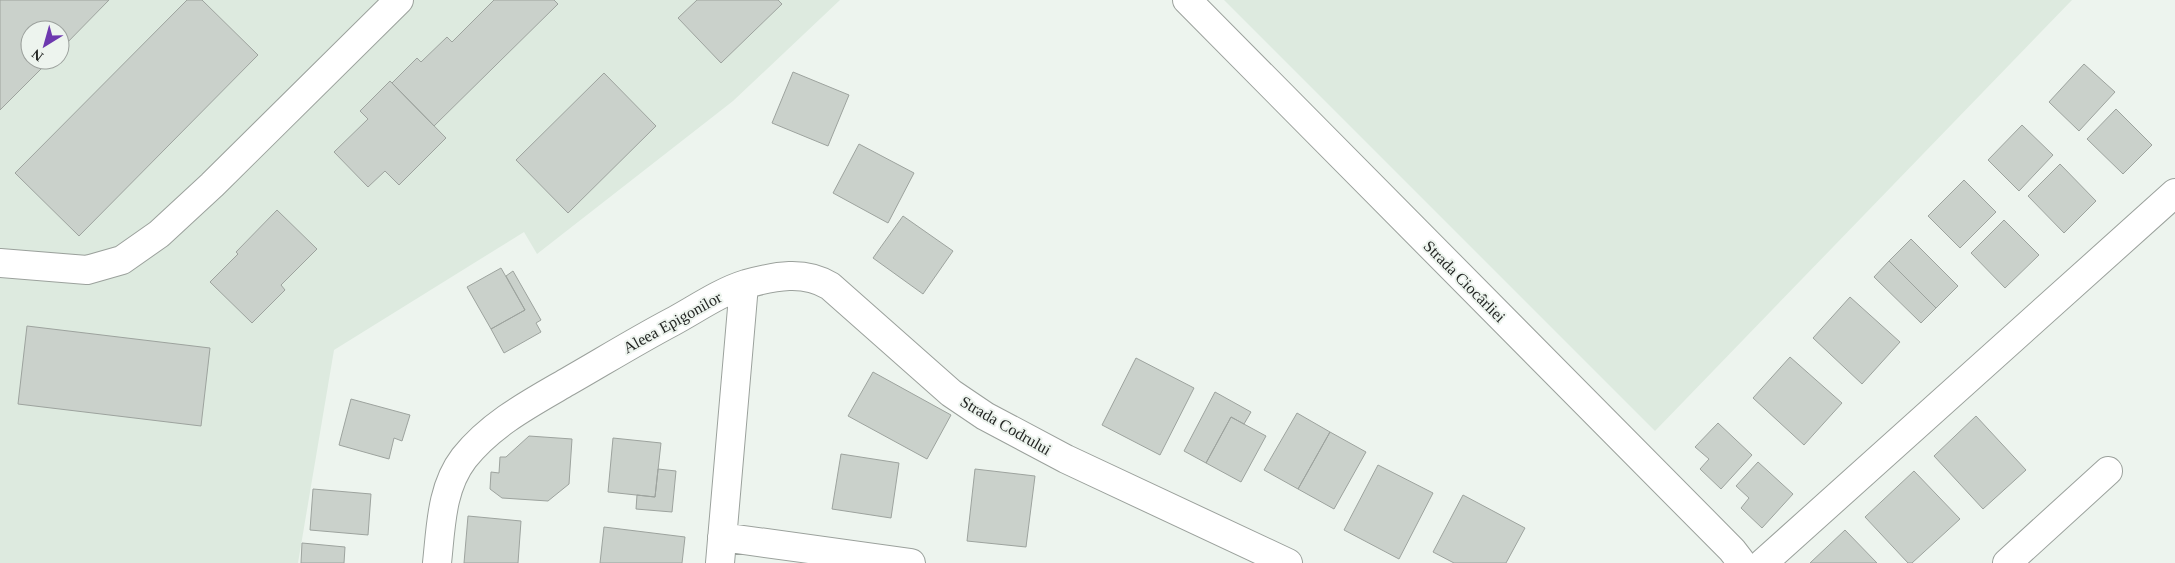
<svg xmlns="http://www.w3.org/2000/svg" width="2175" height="563" viewBox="0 0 2175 563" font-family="'Times New Roman',serif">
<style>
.built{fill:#ddeadf;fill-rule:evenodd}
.building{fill:#cad1cb;stroke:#9da39e}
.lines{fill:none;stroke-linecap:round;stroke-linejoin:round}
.street-casing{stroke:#9ba19c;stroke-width:30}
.street{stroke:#fff;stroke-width:28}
.labels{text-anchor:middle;stroke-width:4;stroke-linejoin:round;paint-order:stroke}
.street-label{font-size:16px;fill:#232523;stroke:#edf4ee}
</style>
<rect width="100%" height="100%" fill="#edf4ee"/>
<!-- built -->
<path class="built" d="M0,0H840L733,101L537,254L524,232L334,350L298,563H0ZM30,30H60V60H30Z
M1224,0H2072L1655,431Z"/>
<!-- building -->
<path class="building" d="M0,0H109L60,50V30H30V60H50L0,110Z
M187,0H202L258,55L79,236L15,173Z
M494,0H554L558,4L434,126L392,83L417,58L421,62L447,37L452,42Z
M697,0H778L782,4L721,63L678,18Z
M2084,64L2115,92L2079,131L2049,102Z
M793,72L849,95L828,146L772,123Z
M604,73L656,126L568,213L516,160Z
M390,81L446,138L399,185L385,171L368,187L334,152L368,119L360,111Z
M2116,109L2152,145L2123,174L2087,139Z
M2022,125L2053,155L2019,191L1988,160Z
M859,144L914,173L888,223L833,193Z
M2060,164L2096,201L2064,233L2028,196Z
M1964,180L1996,212L1960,248L1928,216Z
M277,210L317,249L281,285L285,290L252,323L210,282L238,254L236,252Z
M903,216L953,251L923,294L873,258Z
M2004,220L2039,255L2005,288L1971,253Z
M1911,239L1958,286L1936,308L1889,261Z
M1889,261L1936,308L1921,323L1874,277Z
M501,268L525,310L491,329L467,287Z
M513,271L541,320L536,323L541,332L504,353L491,329L525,310L506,276Z
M1850,297L1900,342L1862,384L1813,338Z
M27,326L210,348L201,426L18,404Z
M1790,357L1842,403L1804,445L1753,398Z
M1136,358L1194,388L1160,455L1102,425Z
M873,372L951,415L927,459L848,416Z
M1215,392L1251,412L1244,424L1231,417L1206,463L1184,451Z
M351,399L410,415L402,441L394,438L389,459L339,445Z
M1297,413L1330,432L1298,489L1264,470Z
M1976,416L2026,470L1983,509L1934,456Z
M1231,417L1266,436L1241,482L1206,463Z
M1718,423L1752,455L1721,489L1700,469L1709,459L1695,447Z
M1330,432L1366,452L1334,509L1298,489Z
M529,436L572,439L569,484L548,501L502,498L490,489L491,472L499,473L500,457H506Z
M613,438L661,443L655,497L608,492Z
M841,454L899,463L891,518L832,509Z
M1758,462L1793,494L1762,528L1741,508L1749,498L1736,486Z
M1378,465L1433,493L1399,559L1344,530Z
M658,469L676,471L672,512L636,509L637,495L655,497Z
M975,469L1035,476L1026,547L967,541Z
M1914,471L1960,519L1912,563H1908L1865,517Z
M313,489L371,494L368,535L310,530Z
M1463,495L1525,528L1506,563H1454L1433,552Z
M468,516L521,521L518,563H464Z
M604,527L685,537L682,563H600Z
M1845,530L1877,563H1810Z
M302,543L345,547L344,563H301Z"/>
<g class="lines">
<!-- street casing -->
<g class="street-casing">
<path id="street" d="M1187,0L1732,550L1742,563
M0,263L87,270L122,260L159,234L212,185L399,0
M722,537L911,563
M437,563C441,527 441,488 464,458C491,424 529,404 567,382C602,362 636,341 672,322C696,309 720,292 746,284C775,276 804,270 830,286L951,393L985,416L1066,459L1288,563
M720,563L744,285
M1763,563L2175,193
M2007,563L2108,471"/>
</g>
<!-- street -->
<use href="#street" class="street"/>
</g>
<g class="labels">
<!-- street labels -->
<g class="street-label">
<text transform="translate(1465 281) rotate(45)" y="6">Strada Ciocârliei</text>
<text transform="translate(672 322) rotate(-29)" y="6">Aleea Epigonilor</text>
<text transform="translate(1006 425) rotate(30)" y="6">Strada Codrului</text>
</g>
</g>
<!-- north arrow -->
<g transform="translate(45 45) rotate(217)"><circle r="24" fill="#edf4ee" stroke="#9ca19d"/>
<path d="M0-4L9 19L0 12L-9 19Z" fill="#6d38af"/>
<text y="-8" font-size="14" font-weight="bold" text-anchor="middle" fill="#232523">N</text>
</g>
</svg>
